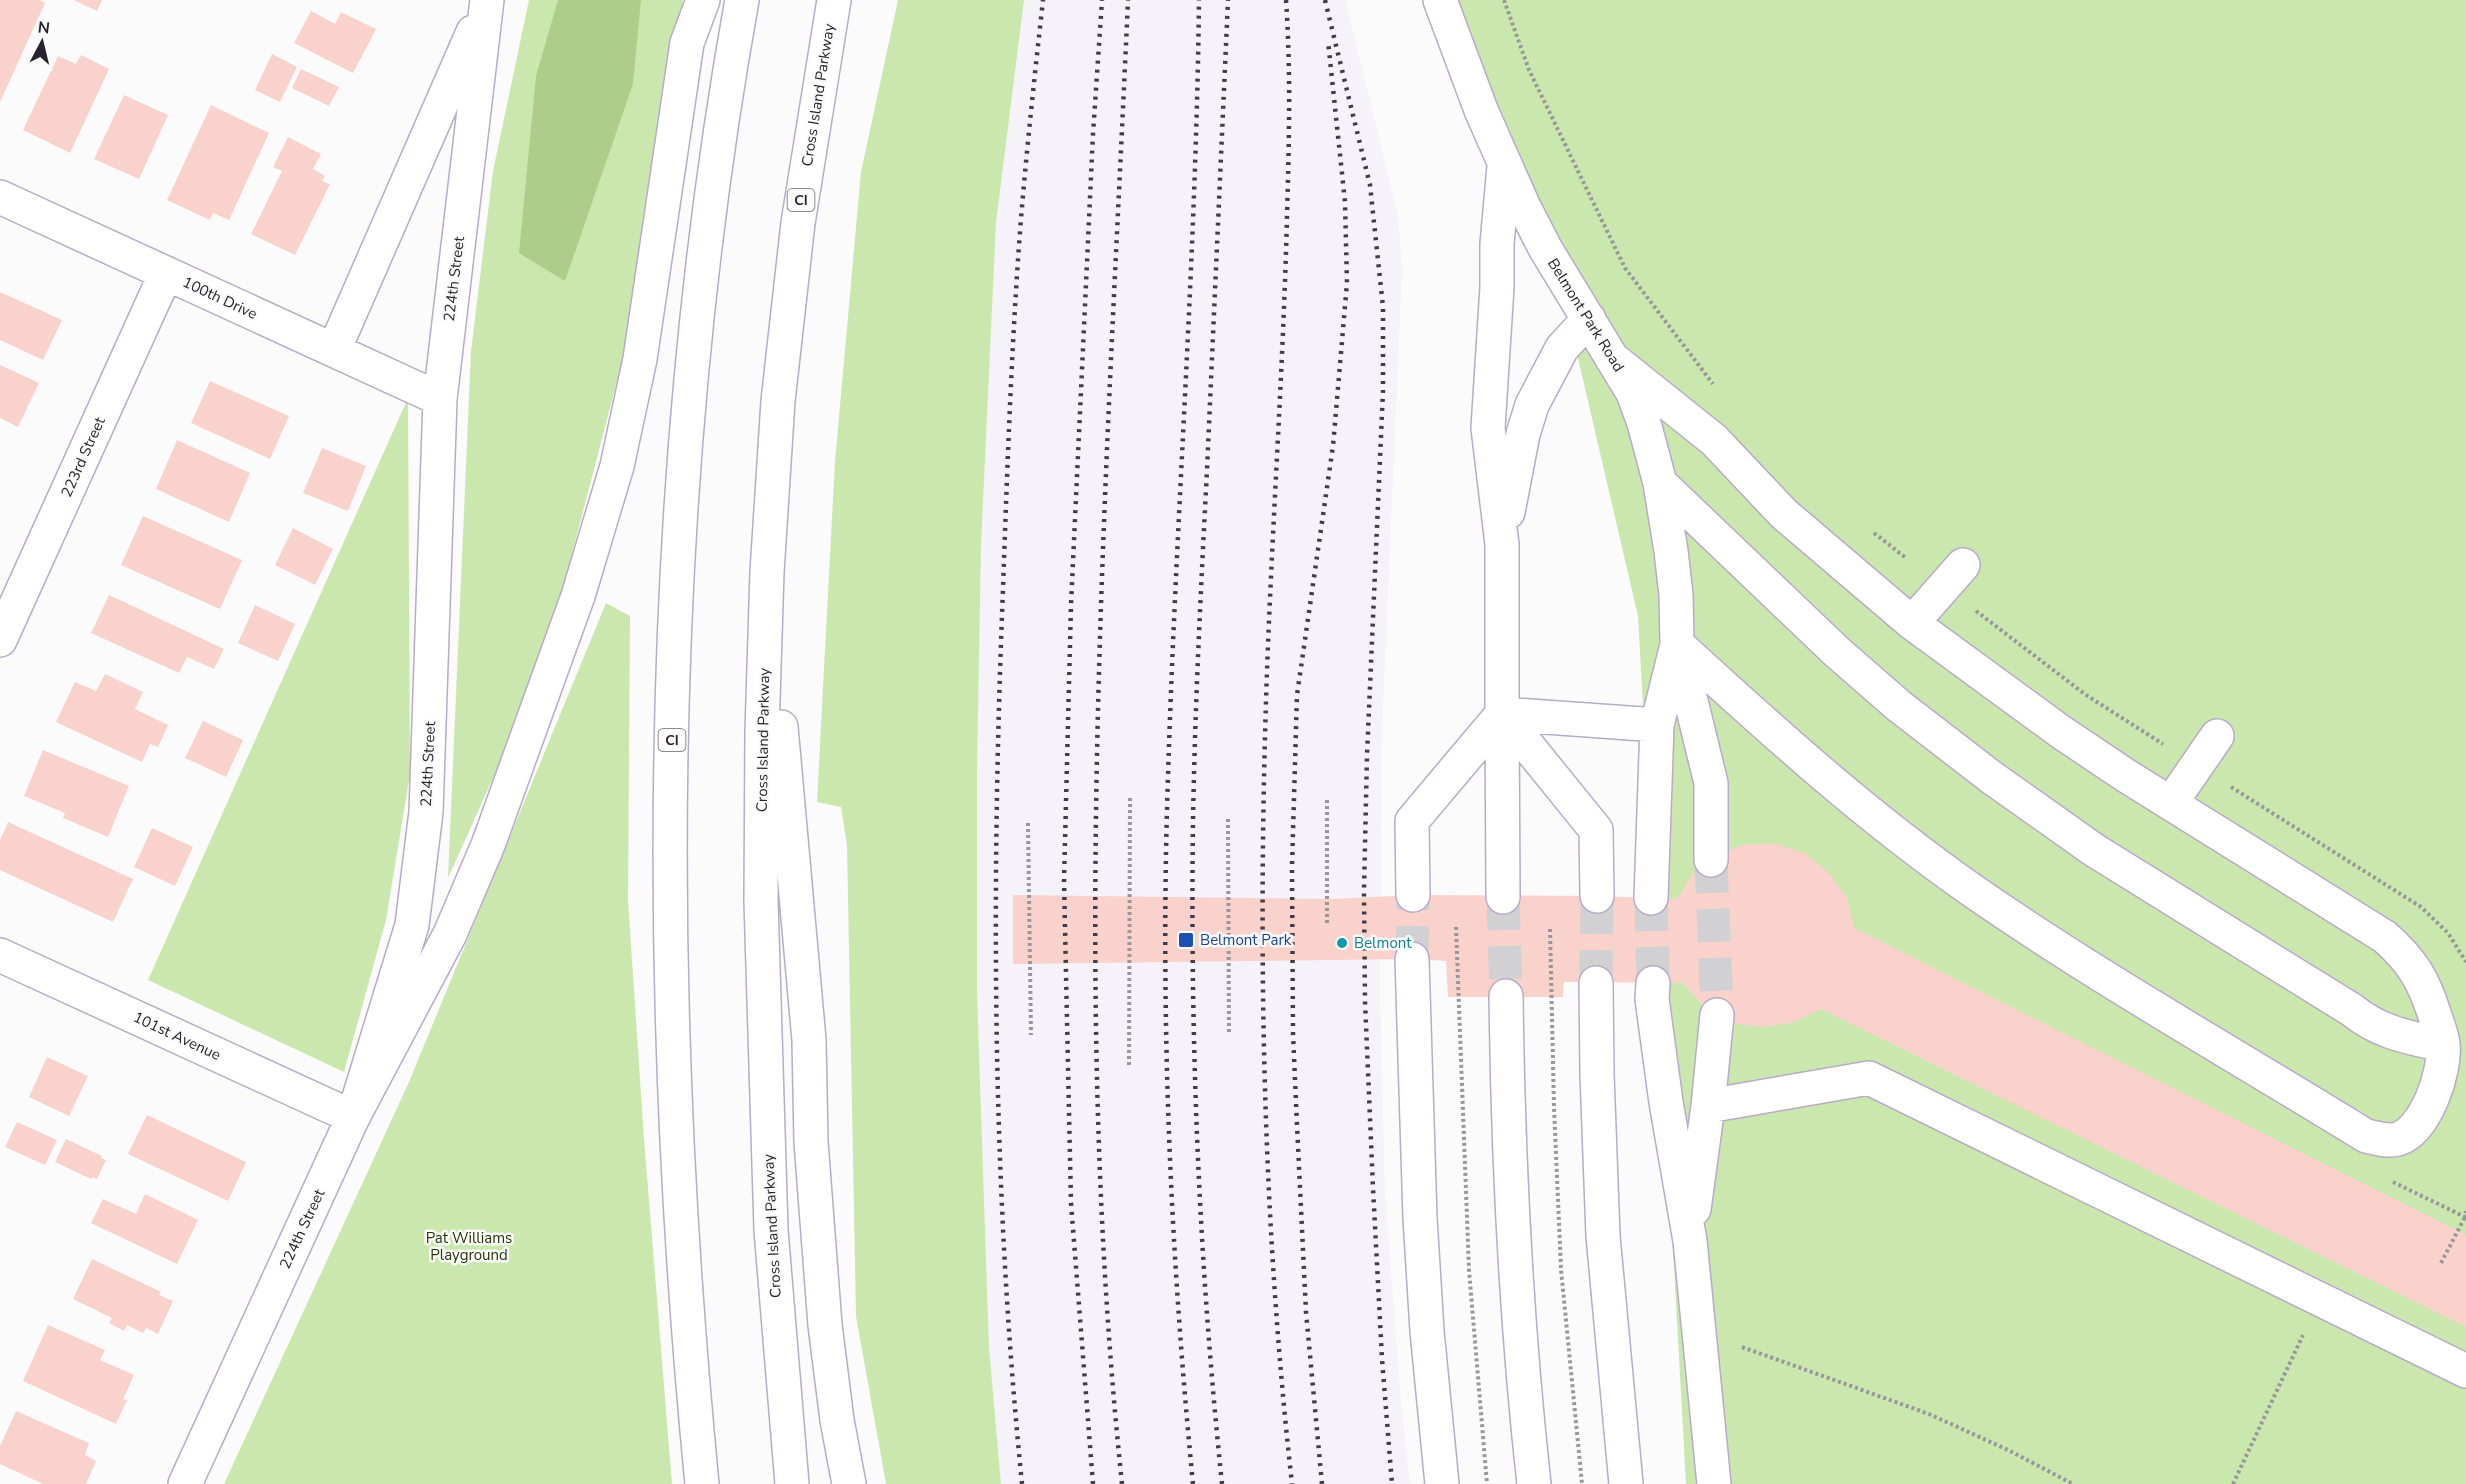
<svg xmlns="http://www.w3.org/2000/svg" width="2466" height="1484" viewBox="0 0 2466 1484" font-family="'Nunito Sans',sans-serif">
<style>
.built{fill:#f5f2fa}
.green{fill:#cae8ad}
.forest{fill:#acce8a}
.building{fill:#fad2cc}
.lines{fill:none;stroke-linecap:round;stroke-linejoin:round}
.minor-tunnel{stroke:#d1d0d2;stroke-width:33;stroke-dasharray:33 16;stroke-linecap:butt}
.minor-casing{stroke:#b8aac9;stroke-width:36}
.highway-casing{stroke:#b8aac9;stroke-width:36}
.path{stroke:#99969c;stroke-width:4;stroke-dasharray:3 3;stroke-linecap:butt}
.minor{stroke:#fff;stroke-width:33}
.highway{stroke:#fff;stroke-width:33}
.rail{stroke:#413c47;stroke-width:4.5;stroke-dasharray:3 6;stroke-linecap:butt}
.transit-dot{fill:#1a4fb4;stroke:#fbfbfb;stroke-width:2}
.culture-dot{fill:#0f9aa8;stroke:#fbfbfb;stroke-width:2}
.labels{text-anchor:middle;stroke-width:5;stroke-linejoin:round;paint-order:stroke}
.shield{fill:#fbfbfb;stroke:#67636c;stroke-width:1.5}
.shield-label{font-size:14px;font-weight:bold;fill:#28222e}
.street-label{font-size:15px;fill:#28222e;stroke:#fbfbfb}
.transit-label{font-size:15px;fill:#164399;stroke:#fbfbfb;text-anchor:start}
.culture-label{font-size:15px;fill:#0d838f;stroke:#fbfbfb;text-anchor:start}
.park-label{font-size:15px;fill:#243806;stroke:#fbfbfb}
</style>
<rect width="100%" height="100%" fill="#fbfbfb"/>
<!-- built -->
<path class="built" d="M1024,0H1345L1398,215L1402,269L1382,731L1380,1000L1385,1193L1401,1402L1410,1484H1001L989,1347L977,993V769L981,546L996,223Z"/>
<!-- green -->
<path class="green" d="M529,0H683L636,308L542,669L448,878L471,351L493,171Z
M898,0H1024L996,223L981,546L977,769V993L989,1347L1001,1484H886L856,1316L847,845L841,807L817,802L835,461L861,172Z
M1425,0H2466V1484H1686L1638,616L1557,268Z
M408,398L410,774L386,920L344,1072L148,980Z
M606,603L630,616L628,901L644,1139L672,1484H224L409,1082Z"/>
<!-- forest -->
<path class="forest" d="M558,0H641L633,84L565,281L519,253L536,76Z"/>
<!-- building -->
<path class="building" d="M0,0H39L45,3L0,102Z
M74,0H102L97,11Z
M311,11L335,24L341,12L376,29L353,73L294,43Z
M272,54L297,67L280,102L255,90Z
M81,55L109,69L70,153L23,130L58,56L76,64Z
M301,69L339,87L329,106L292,88Z
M124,95L168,115L139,179L94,159Z
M211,105L269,133L229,220L213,213L210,220L167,200Z
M288,137L321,154L313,169L325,176L322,181L330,184L295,255L251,234L282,171L273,167Z
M0,292L62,320L43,360L0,340Z
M0,365L39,383L18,427L0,418Z
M210,381L289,416L270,459L191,423Z
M177,440L250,473L229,522L156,489Z
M322,448L366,466L348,511L303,493Z
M143,516L242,560L220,609L121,565Z
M293,528L333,549L315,585L275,565Z
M109,595L224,649L214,669L187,657L179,673L91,633Z
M255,605L295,624L278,661L238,643Z
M105,674L143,692L135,709L168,725L158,747L150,744L142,762L56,722L75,682L96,691Z
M203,721L243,740L226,777L185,758Z
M43,750L129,786L108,837L63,818L65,813L24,796Z
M8,822L133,879L113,922L0,870V840Z
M152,828L193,847L175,886L134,867Z
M1746,844H1777L1806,854L1829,873L1847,898L1854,928L2466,1235V1327L1821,1009L1792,1023L1762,1027L1731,1023L1705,1008L1683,983L1564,982L1563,997H1448L1446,961L1412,959L1013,964V895L1334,899L1413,895L1597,896L1677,899L1693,873L1717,855Z
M47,1057L88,1076L69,1116L29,1097Z
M147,1115L246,1162L228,1201L128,1154Z
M17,1122L57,1140L45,1165L5,1147Z
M66,1139L102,1156L101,1158L106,1160L97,1179L93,1177L91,1179L55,1162Z
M145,1194L198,1220L177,1264L91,1223L103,1199L136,1214Z
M92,1259L161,1292L159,1295L173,1301L158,1334L146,1328L143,1333L127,1325L124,1331L109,1323L112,1318L73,1299Z
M48,1325L105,1350L100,1360L134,1375L123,1399L127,1400L116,1424L23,1381Z
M16,1411L89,1443L85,1455L96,1461L86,1484H43L0,1464V1446Z"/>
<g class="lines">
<!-- minor-tunnel -->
<path class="minor-tunnel" d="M1711,860L1717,1015
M1503,897L1506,996
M1651,898L1653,983
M1412,959L1413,895
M1596,983L1597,896"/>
<!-- minor casing -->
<g class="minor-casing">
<path id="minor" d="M1440,0L1481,110L1523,205L1545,248L1633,393L1644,423L1660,483L1671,551L1676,595L1677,644L1711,783V860
M0,197L440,399
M334,350L473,32
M1614,360L1714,440L1784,514L1912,623L2061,732L2125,775L2385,937C2412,961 2423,979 2434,1013C2437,1023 2442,1034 2443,1044C2446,1071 2426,1130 2398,1139C2387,1142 2377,1138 2366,1136C2235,1055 2100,979 1973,891C1867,817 1772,731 1677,644
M1660,483L1837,652L1899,706L1991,777L2094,850L2352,1010C2380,1033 2408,1037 2443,1045
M1508,512L1523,434L1532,405L1562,348L1589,319
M1912,623L1963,565
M0,640L166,273
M1502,714L1596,830L1597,896
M1502,714L1503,897
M1502,714L1657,725
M2171,803L2217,736
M1413,895L1412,821L1502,714V544L1488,428L1497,287V244L1504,166
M1651,898L1657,725L1676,649
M0,955L353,1117
M1412,959L1420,1218L1427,1331L1442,1484
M1596,983L1597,1074L1603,1236L1626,1484
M1653,983L1652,999L1666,1102L1690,1241L1714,1484
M1506,996C1508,1159 1516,1322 1534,1484
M1708,1106L1869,1078L2466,1371
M1694,1209L1708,1106L1717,1015
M185,1484L353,1117L412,925L426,812L440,399L487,0"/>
</g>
<!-- highway casing -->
<g class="highway-casing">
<path id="highway" d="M781,727L809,1040L811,1142L825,1325L837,1420L849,1484
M353,1117L450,934L488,845L578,596L617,466L640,359L687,43L703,0
M702,1484C654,991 654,488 742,0
M792,1484L771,1230L761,901L762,731L767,572L778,401L798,223L834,0"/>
</g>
<!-- path -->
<path class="path" d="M1504,0L1529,70L1625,268L1713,384
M1874,533L1906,558
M1976,611L2086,695L2163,744
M2231,787L2421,907L2448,933L2466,962
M1327,800V925
M1228,819L1229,1035
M1028,823L1031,1035
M1456,927L1469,1270L1487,1484
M1550,929L1554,1107L1561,1269L1582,1484
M1129,1065L1130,798
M2393,1182L2465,1217L2466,1211
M2441,1263L2465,1217
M1742,1347L1929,1414L2008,1450L2073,1484
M2233,1484L2303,1335"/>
<!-- minor -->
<use href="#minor" class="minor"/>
<!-- highway -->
<use href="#highway" class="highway"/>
<!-- rail -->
<path class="rail" d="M1286,0C1291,72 1289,144 1287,216C1283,378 1271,540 1266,701C1258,962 1263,1225 1292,1484
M1325,0L1370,185L1383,307V390L1367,755L1364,891L1365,1002L1373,1188L1382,1359L1392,1484
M1022,1484C992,1186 991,888 1003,589C1007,474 1011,360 1019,245C1025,163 1034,82 1043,0
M1093,1484L1071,1203L1064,881L1071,605L1093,134L1102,0
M1122,1484C1070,990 1106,494 1128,0
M1193,1484C1170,1249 1160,1012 1168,776C1176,517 1196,259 1199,0
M1222,1484C1199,1264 1190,1042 1193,821C1195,704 1201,587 1207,470C1214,313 1221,157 1228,0
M1322,1484L1306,1312L1297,1125L1293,1033L1292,867L1297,695L1333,446L1347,283L1345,202L1328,41"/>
</g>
<!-- markers -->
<rect class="transit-dot" x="1178" y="932" width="16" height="16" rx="3"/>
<circle class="culture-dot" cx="1342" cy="943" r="6"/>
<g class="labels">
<!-- shield labels -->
<g class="shield">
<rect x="787.5" y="189" width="27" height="22" rx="4.5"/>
<rect x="658.5" y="729" width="27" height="22" rx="4.5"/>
</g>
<g class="shield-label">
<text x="801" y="205">CI</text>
<text x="672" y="745">CI</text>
</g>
<!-- street labels -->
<g class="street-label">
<text transform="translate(818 95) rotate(-81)" y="5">Cross Island Parkway</text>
<text transform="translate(454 279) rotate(-83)" y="5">224th Street</text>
<text transform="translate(220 298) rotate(25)" y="5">100th Drive</text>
<text transform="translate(1586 315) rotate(58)" y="5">Belmont Park Road</text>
<text transform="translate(83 457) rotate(-66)" y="5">223rd Street</text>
<text transform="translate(763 740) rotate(-89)" y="5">Cross Island Parkway</text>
<text transform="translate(428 764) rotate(-87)" y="5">224th Street</text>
<text transform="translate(177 1036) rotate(25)" y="5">101st Avenue</text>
<text transform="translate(772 1226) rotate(-93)" y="5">Cross Island Parkway</text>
<text transform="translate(302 1229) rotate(-65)" y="5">224th Street</text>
</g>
<!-- transit labels -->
<g class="transit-label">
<text x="1200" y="945">Belmont Park</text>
</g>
<!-- culture labels -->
<g class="culture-label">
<text x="1354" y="948">Belmont</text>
</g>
<!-- park labels -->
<g class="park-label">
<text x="469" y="1243">Pat Williams<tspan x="469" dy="17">Playground</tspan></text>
</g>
</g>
<!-- north arrow -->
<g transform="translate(42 42) rotate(7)" stroke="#fbfbfb" stroke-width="4.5" paint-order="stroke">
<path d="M0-4.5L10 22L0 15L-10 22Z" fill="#28222e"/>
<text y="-9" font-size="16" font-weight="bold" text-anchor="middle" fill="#28222e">N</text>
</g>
</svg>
